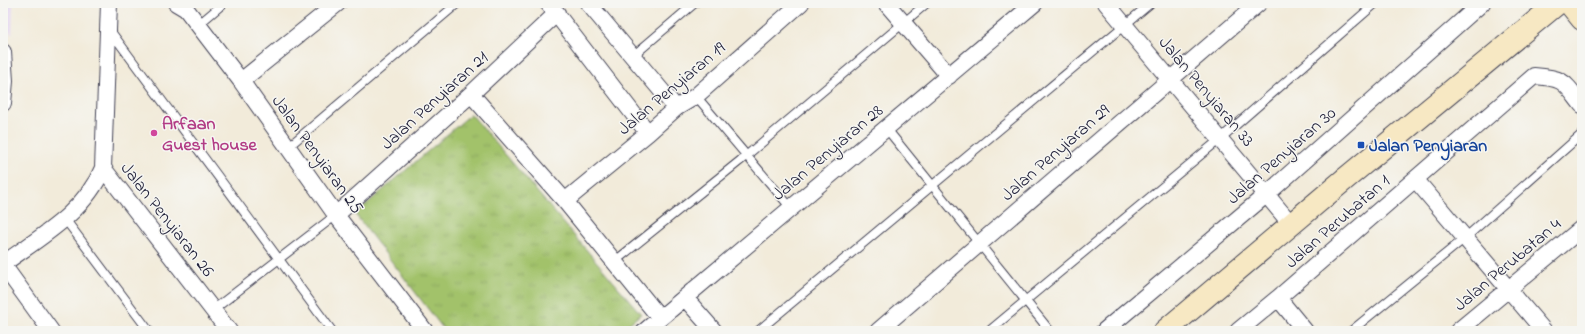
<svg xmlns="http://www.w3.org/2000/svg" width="1585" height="334" viewBox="0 0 1585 334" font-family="'Indie Flower',sans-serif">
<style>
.built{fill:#e3d3f2}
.grass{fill:url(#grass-tufts);stroke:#627253}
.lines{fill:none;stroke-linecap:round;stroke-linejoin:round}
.lane-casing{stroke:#414053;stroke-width:10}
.street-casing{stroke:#414053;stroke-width:18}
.secondary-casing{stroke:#414053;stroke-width:24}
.lane{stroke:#fff;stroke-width:8}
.street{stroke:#fff;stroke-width:16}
.secondary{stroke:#f7e8c3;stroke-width:22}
.hotel-dot{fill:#d1479c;stroke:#f6f6f2;stroke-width:1.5}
.transit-dot{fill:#1a4fb4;stroke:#f6f6f2;stroke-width:1.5}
.labels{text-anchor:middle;stroke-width:3;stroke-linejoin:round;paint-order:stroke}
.street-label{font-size:18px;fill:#22223b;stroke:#f6f6f2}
.hotel-label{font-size:18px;font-weight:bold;fill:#b23c85;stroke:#f6f6f2;text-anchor:start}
.transit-label{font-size:18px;font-weight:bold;fill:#164399;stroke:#f6f6f2;text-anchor:start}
</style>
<defs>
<pattern id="grass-tufts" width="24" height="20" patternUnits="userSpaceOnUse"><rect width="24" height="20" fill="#a2c26b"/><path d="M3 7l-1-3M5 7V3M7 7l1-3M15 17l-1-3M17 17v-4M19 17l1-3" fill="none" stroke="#8ba65e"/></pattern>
</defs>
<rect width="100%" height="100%" fill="#f6f6f2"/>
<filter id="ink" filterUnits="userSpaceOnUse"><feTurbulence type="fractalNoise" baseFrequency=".025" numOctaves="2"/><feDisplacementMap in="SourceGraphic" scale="8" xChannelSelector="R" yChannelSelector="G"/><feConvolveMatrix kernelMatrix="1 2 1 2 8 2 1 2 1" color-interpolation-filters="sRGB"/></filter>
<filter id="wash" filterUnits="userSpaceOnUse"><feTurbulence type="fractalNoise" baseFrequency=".012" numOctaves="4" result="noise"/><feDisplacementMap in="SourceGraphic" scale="16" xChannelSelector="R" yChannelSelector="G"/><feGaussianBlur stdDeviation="0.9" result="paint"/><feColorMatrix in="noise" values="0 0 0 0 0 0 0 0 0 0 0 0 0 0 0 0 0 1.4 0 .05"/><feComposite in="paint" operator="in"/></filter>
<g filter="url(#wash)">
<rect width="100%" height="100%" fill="#f2ebda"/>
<!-- built -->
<path class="built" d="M3,3H13L12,35L3,22Z"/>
<!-- grass -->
<path class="grass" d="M471,114L641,314L620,331H445L355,214Z"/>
</g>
<g filter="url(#ink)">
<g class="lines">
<!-- lane casing -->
<g class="lane-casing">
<path id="lane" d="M198,25L224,3
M109,29L332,331
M633,56L695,3
M696,96L791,208
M886,128L1050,331
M288,147L458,3
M65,219L149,331
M614,262L746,156L927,3
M213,310L336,215
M758,331L1151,3
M989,331L1220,139L1376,3
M1351,331L1465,238L1582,134
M1580,331L1582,330"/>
</g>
<!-- street casing -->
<g class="street-casing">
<path id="street" d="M109,3L103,168L229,331
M176,3L186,9L241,81L336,215L425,331
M548,3L648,133
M588,3L676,108
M886,3L949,76
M1106,3L1291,224
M3,52L5,81L3,103
M241,81L338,3
M471,94L565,201L660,318
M1415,179L1544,331
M565,201L648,133L676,108L696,96L801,3
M336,215L471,94L557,13
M3,264C40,237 85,212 103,168
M3,265L51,331
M685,298L714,331
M1278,298L1305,331
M645,331L1035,3
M878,331L1259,3
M1104,331L1267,194L1482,3
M1238,331L1278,298L1534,76C1565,78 1564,82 1582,105
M1458,331L1582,228"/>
</g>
<!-- secondary casing -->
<g class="secondary-casing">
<path id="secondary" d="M1569,3L1582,19
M1165,331L1345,179L1558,3"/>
</g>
<!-- lane -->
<use href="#lane" class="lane"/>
<!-- street -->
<use href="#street" class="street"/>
<!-- secondary -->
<use href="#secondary" class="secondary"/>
</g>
</g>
<!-- markers -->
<circle class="hotel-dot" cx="154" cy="133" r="4"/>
<rect class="transit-dot" x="1357" y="141" width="8" height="8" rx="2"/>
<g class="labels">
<!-- street labels -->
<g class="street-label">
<text transform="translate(671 88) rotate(-40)" y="6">Jalan Penyiaran 19</text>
<text transform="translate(1207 91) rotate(50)" y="6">Jalan Penyiaran 33</text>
<text transform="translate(434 100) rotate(-42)" y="6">Jalan Penyiaran 21</text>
<text transform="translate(827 152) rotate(-40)" y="6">Jalan Penyiaran 28</text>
<text transform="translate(1055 152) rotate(-41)" y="6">Jalan Penyiaran 29</text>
<text transform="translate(318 154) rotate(54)" y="6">Jalan Penyiaran 25</text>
<text transform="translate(1281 155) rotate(-41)" y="6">Jalan Penyiaran 30</text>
<text transform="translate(168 219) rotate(52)" y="6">Jalan Penyiaran 26</text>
<text transform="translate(1337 221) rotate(-41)" y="6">Jalan Perubatan 1</text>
<text transform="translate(1507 264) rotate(-40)" y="6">Jalan Perubatan 4</text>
</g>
<!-- hotel labels -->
<g class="hotel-label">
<text x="162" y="129">Arfaan<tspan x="162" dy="21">Guest house</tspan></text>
</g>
<!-- transit labels -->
<g class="transit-label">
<text x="1369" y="151">Jalan Penyiaran</text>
</g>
</g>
<!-- margin -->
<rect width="1585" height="334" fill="none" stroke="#f6f6f2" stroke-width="16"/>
</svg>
